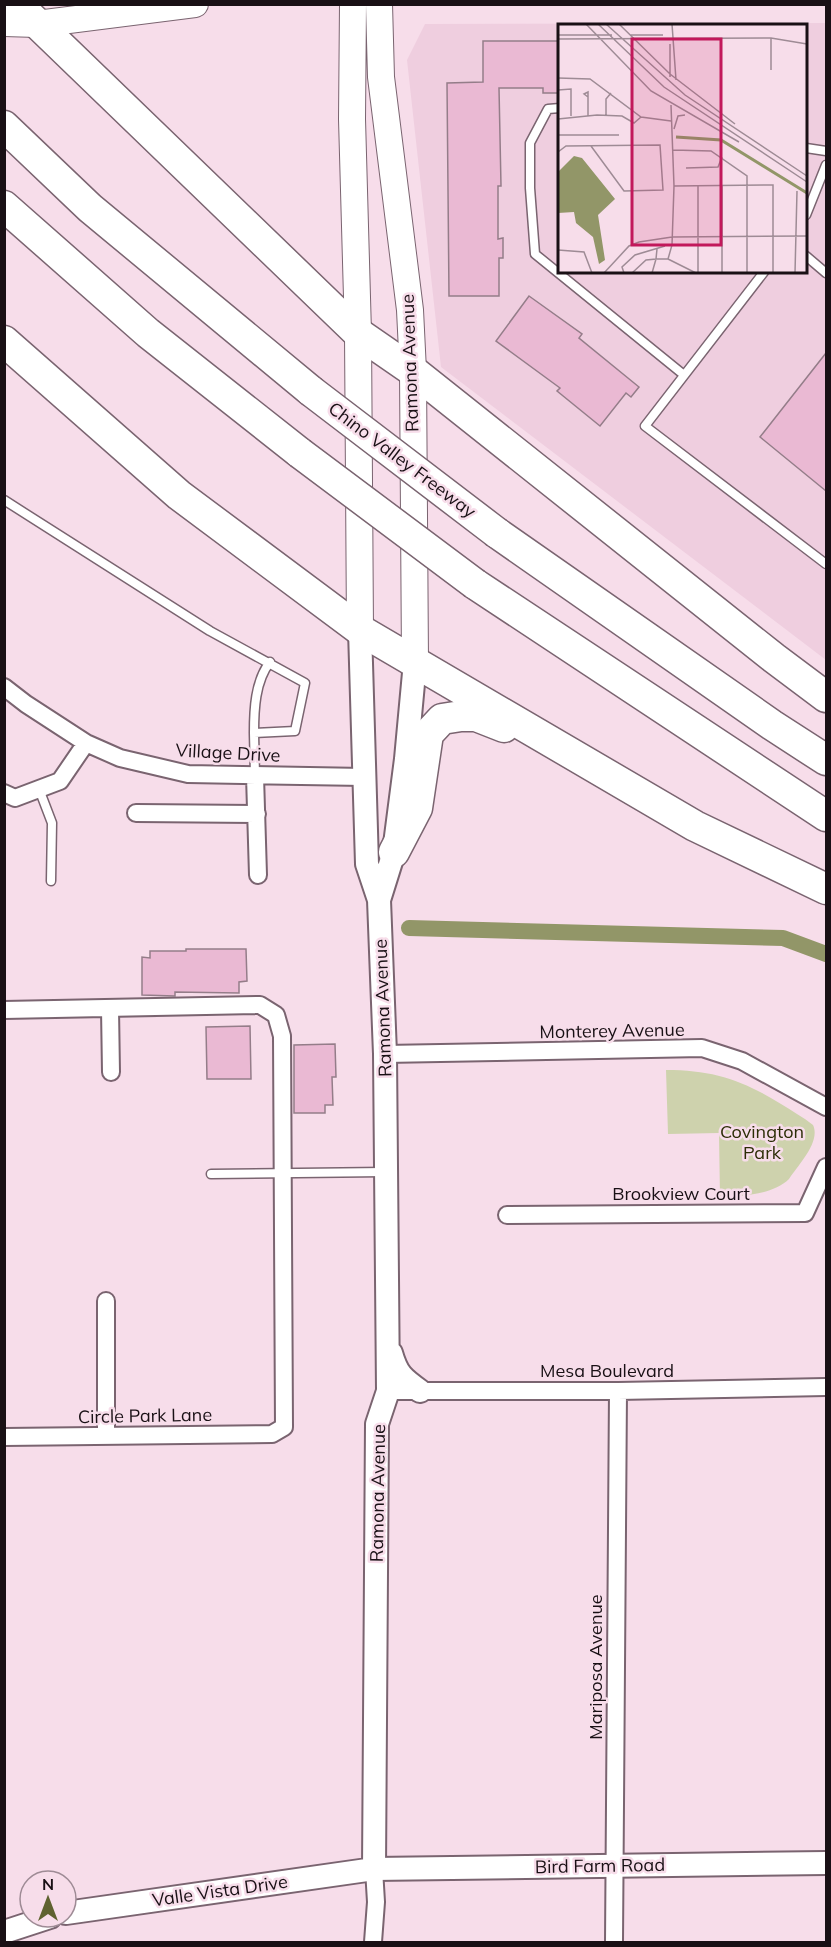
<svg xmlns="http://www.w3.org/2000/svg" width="831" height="1947" viewBox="0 0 831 1947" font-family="Mulish,sans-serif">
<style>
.built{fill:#efcedf;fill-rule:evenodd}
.green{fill:#ced2ad}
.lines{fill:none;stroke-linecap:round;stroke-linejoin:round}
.canal{stroke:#929668;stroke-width:16}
.building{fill:#eab9d3;stroke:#947d89;stroke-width:1.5}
.lane-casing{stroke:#7a6470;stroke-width:11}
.street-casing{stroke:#7a6470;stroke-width:20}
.secondary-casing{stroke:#7a6470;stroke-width:26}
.primary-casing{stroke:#7a6470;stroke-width:28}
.highway-casing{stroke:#7a6470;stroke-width:33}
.lane{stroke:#fff;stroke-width:8}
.street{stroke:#fff;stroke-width:16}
.secondary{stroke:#fff;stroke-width:22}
.primary{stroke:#fff;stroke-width:26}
.highway{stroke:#fff;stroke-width:30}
.highway-bridge-casing{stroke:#7a6470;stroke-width:33;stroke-linecap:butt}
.highway-bridge{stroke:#fff;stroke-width:30}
.labels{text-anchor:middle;stroke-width:5;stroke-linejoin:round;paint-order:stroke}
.street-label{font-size:18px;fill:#191015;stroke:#f7ddea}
.park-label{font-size:18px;fill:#2c2d06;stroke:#f7ddea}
.inset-river{fill:none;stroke:#929668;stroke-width:3}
.inset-road{fill:none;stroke:#9e8b95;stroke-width:1.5}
.view{fill:#c2185b;fill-opacity:0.15;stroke:#c2185b;stroke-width:3}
.inset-edge{fill:none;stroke:#191015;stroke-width:3}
</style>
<rect width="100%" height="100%" fill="#f7ddea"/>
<!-- built -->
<path class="built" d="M826,23V660L441,367L407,60L425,24ZM560,26H806V272H560Z"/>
<!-- green -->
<path class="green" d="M666,1070C713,1070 742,1080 781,1104C792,1111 803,1117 813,1125C821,1142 798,1165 789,1179C773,1195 741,1196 720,1197L719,1133L668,1134Z"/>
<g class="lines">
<!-- canal -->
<path class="canal" d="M409,928L783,938L826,954"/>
</g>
<!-- building -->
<path class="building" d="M483,41H560V93H543V88H499L501,186H498V239L503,238V258H499V296H449L447,83L483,82Z
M529,296L582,334L579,338L639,387L631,397L626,393L600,426L557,391L560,388L496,341Z
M826,353V491L760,437Z
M186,949H246L247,981L239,982V993L175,992V996L142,995V957L150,958V951H186Z
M250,1026L251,1079H207L206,1027Z
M335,1044L336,1077H332L333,1105H325V1113H294V1045Z"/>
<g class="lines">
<!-- lane casing -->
<g class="lane-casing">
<path id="lane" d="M560,108L548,109L530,143V188L535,254L684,375
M806,148L826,151
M806,215L826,165
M806,256L826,273
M764,272L645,426L826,564
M4,500L210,631L305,683L295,731L254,733C254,710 255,681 270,662
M254,733L255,776
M39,789L52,823L51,881
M211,1174L385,1172"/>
</g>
<!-- street casing -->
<g class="street-casing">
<path id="street" d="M4,687L26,704L86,743L120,758L188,774L364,777
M255,776L258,875
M4,793L15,798L60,781L86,743
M136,813L257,814
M110,1009L111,1072
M4,1010L260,1005L276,1015L282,1036L284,1427L272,1434L4,1437
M385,1054L702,1048L742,1061L826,1107
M507,1215L805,1213L826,1167
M106,1301V1435
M388,1391H618L826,1387
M373,1942L376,1902L374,1869
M614,1942L618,1391"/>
</g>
<!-- secondary casing -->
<g class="secondary-casing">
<path id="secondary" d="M360,630L367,864L379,900L385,1054L388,1391L377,1424L374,1869
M379,900L394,852L406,759L415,662
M391,1353C397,1374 402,1378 420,1391
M66,1913L374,1869L826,1863
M4,1932L50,1917"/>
</g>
<!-- primary casing -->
<g class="primary-casing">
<path id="primary" d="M353,4L352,119L358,333L360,630
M379,4L381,77L410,310L413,371L415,662
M4,23L37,24L195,4"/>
</g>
<!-- highway casing -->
<g class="highway-casing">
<path id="highway" d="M17,4L358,333L413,371L774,658L826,697
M4,126L90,208L311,391
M4,206L148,333L300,453
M4,341L179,495L360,630L695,826L826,889
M497,533L772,725L826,760
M475,584L826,816
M394,852L417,808L428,734L442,719L461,716H476L504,727"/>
</g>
<!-- lane -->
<use href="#lane" class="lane"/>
<!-- street -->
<use href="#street" class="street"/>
<!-- secondary -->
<use href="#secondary" class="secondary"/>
<!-- primary -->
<use href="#primary" class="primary"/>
<!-- highway -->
<use href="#highway" class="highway"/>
<!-- highway-bridge casing -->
<g class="highway-bridge-casing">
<path id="highway-bridge" d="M311,391L497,533
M300,453L475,584"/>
</g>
<!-- highway-bridge -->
<use href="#highway-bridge" class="highway-bridge"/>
</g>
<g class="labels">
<!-- street labels -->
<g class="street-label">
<text transform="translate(410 363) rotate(-92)" y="6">Ramona Avenue</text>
<text transform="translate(402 460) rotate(37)" y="6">Chino Valley Freeway</text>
<text transform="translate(228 753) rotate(3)" y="6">Village Drive</text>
<text transform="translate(383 1008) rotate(-92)" y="6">Ramona Avenue</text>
<text transform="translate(612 1031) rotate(-1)" y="6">Monterey Avenue</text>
<text x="681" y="1200">Brookview Court</text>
<text x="607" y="1377">Mesa Boulevard</text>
<text transform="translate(145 1416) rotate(-1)" y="6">Circle Park Lane</text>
<text transform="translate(378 1493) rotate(-89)" y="6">Ramona Avenue</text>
<text transform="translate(596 1667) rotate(-90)" y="6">Mariposa Avenue</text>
<text transform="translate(600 1866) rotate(-1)" y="6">Bird Farm Road</text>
<text transform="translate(220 1891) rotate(-8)" y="6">Valle Vista Drive</text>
</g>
<!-- park labels -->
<g class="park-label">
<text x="762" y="1138">Covington<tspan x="762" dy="21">Park</tspan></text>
</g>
</g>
<!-- overview -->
<g transform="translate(558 24)">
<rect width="249" height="249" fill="#f7ddea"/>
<path d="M16,132L24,134L57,175L40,191L47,236L41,240L35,213L18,199L16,188L0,189V148Z" fill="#929668"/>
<path class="inset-river" d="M118,113L163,116L249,169"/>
<path class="inset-road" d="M28,0L93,67L181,118M40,0L106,63L249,158M48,0L127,71L249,152M61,0L112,50L177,100M114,0L118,56M0,11H54M72,11H105M213,14V46M0,15L213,14L249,20M112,20V53M0,54L32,55L83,93L113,97M0,66L13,65V92M30,73L26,70L30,68V92M48,92V75L53,69M0,95L39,91L64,92L76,99L83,93M116,105L120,92L127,91M0,111H61M115,126L153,127L189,152V249M0,128L8,122L102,121L105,166L66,167L33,122M128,144L160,143L164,133M116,162L215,161V249M0,226L26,228L34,249M110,235L114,221L116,162L113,81M110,235L138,249M46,249L71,222L81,218L114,213L249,212M66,249L64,243L77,231L107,222M74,249L88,236L98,235L99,225M94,249L98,235H110M140,249V162M164,249V162M237,249L239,167"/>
<path class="view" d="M74,15H163V221H74Z"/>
<rect width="249" height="249" class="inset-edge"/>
</g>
<!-- border -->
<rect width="831" height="1947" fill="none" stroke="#191015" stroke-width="12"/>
<!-- north arrow -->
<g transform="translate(48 1899)"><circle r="28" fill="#f7ddea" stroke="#9e8b95" stroke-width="1.5"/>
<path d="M0-4.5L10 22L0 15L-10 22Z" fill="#5f6230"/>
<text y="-9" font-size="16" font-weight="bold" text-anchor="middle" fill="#191015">N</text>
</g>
</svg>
